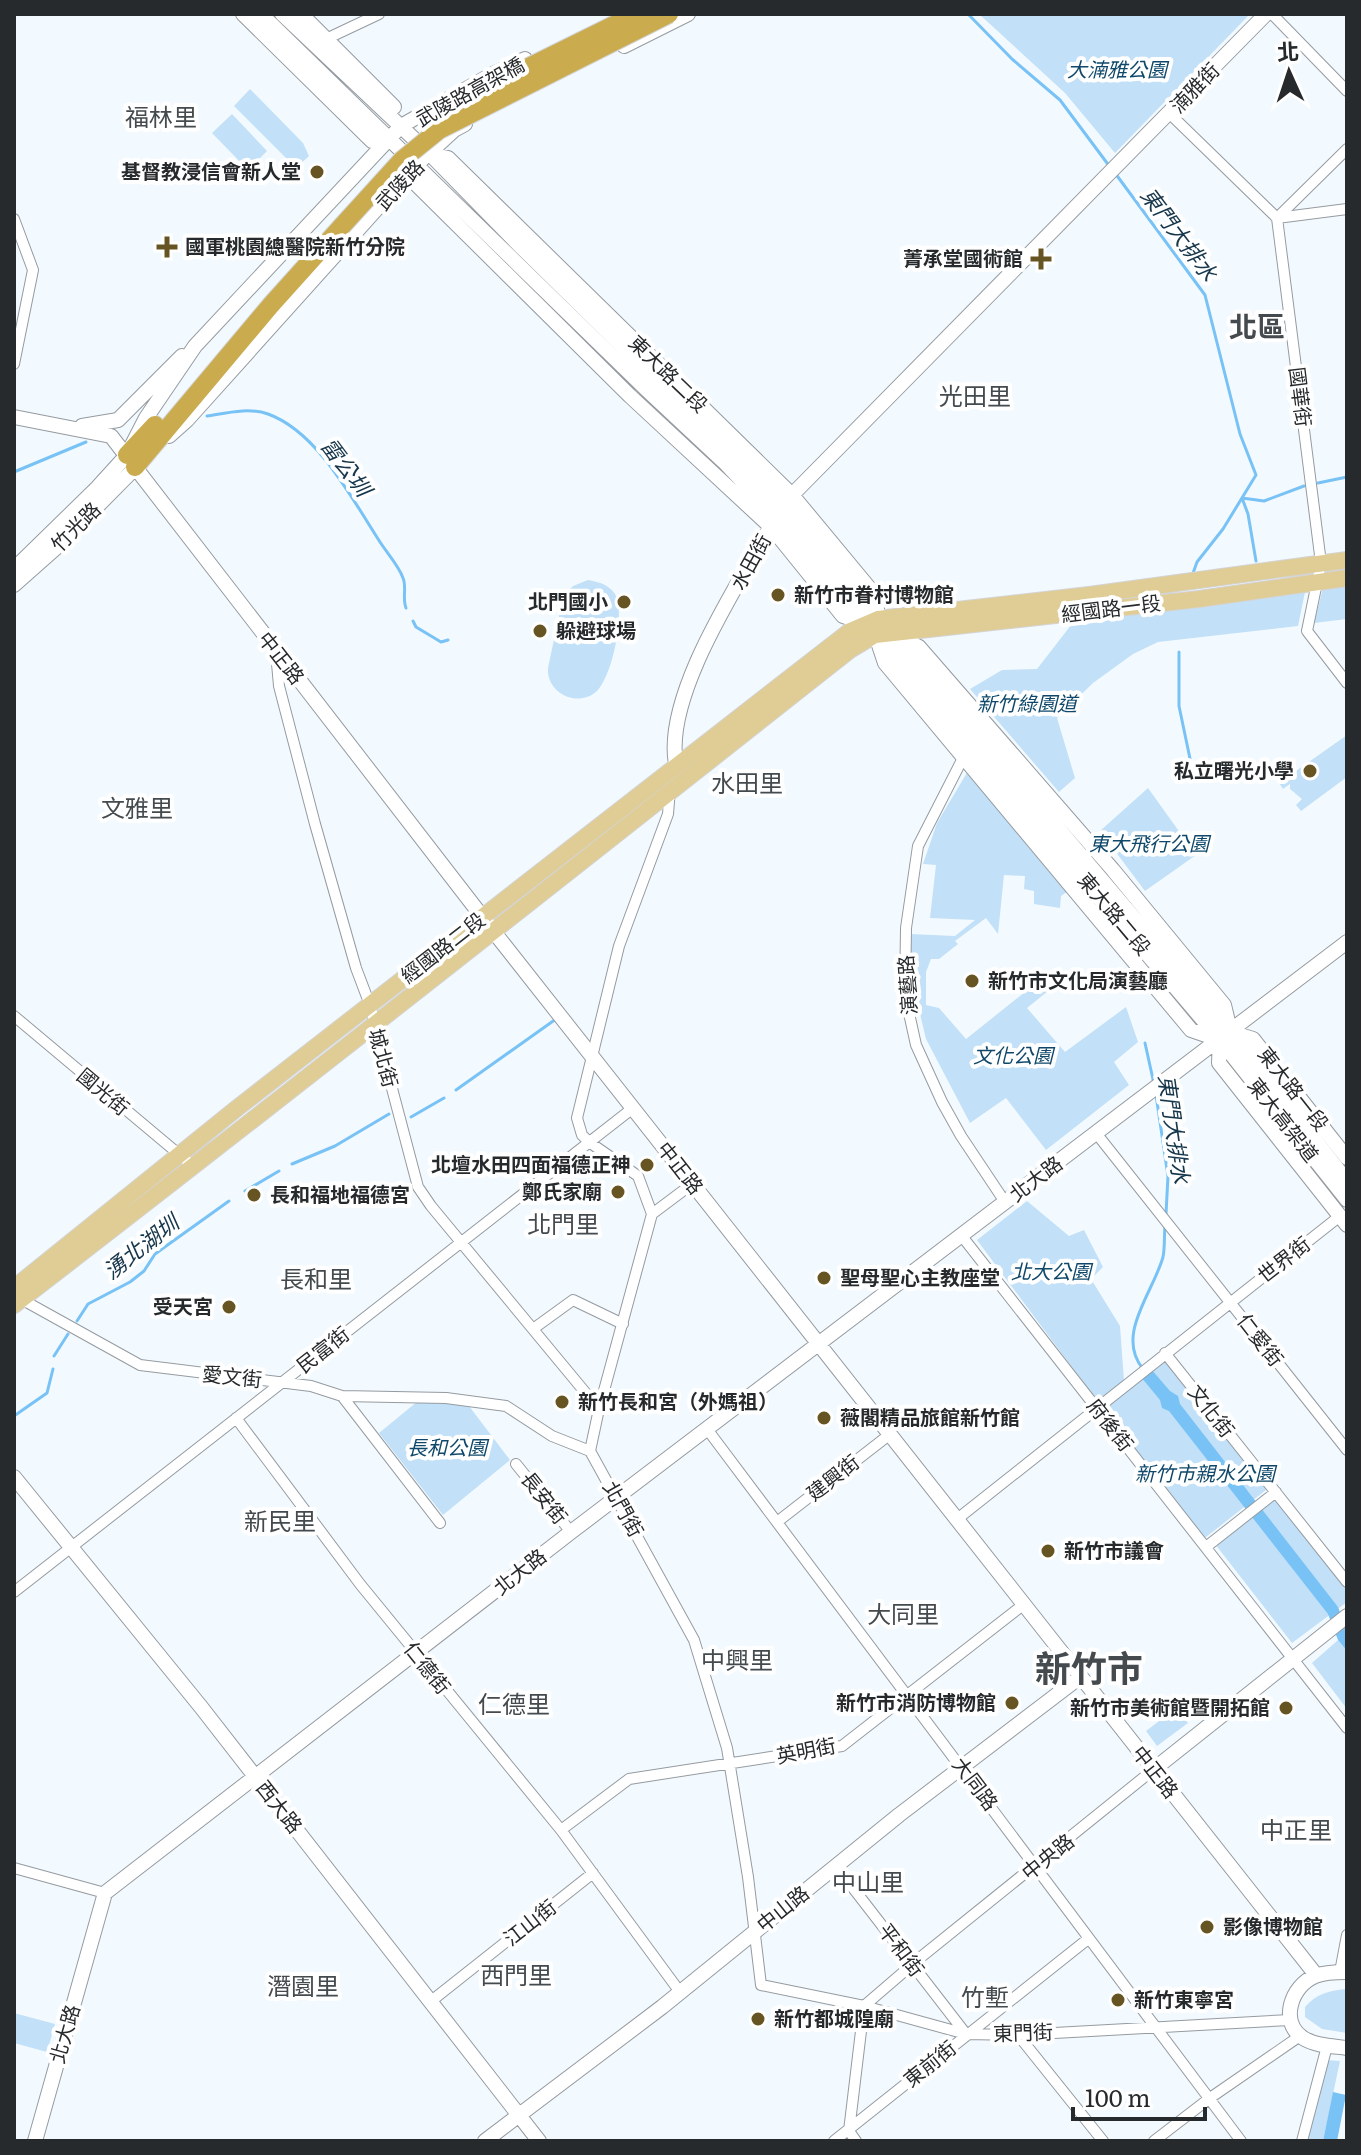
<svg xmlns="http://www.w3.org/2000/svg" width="1361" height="2155" viewBox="0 0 1361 2155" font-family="Literata,'Noto Sans TC',serif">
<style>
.green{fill:#c2e0f7}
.water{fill:#78c2f5}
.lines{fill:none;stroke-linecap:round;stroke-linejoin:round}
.stream{stroke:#78c2f5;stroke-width:3}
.street-casing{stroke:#959ba0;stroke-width:12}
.secondary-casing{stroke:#959ba0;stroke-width:16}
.primary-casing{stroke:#d4d4d5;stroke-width:18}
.highway-casing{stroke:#d4d4d5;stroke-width:20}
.street{stroke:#fff;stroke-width:10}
.secondary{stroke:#fff;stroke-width:14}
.primary{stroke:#dfcd95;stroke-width:16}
.highway{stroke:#caab4e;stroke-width:18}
.highway-bridge-casing{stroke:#d4d4d5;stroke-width:20;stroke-linecap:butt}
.highway-bridge{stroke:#caab4e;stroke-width:18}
.poi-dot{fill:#665523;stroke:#fff;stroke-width:3}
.labels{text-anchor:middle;stroke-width:8;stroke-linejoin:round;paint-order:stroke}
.park-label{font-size:20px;font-style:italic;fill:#0f486a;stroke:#fff}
.street-label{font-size:20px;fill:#272a2c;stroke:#fff}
.poi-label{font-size:20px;font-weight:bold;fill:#272a2c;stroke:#fff;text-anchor:start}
.water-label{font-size:22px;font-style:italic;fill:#16364b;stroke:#fff}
.quarter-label{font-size:24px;fill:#444a4e;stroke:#fff}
.district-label{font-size:28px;font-weight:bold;fill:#444a4e;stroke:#fff}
.town-label{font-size:36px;font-weight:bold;fill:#444a4e;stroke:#fff}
</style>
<rect width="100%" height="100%" fill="#f3faff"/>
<!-- green -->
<path class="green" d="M979,14H1250L1115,153L1065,93Z
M250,89L303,143L309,156L296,168L234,106Z
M232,114L267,151L248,170L212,133Z
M588,580C599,582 608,584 615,594C626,613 612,676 597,691C577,709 546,692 548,668L563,597L573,586Z
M1347,581V619L1314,623L1324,584Z
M1305,592L1298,626L1158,642L1133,654L1093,683L1057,718L1075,778L1059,792L970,689L1002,670L1037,669L1075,620Z
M1347,735V777L1301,811L1296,805L1302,799L1290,789V784L1283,789L1279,783Z
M968,771L1068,891L1061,896L1060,908L1034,904V891L1024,889L1025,876L1004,875L998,934L986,918L955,941L958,944L939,959H931L926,972V1005L939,1008L966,1039L1040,980L1048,991L1027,1008L1065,1052L1126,1007L1138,1042L1114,1062L1129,1085L1046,1150L1006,1098L970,1123L926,1039L911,976L910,934L955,936L975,920L930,918L936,865L923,864L937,823Z
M1148,788L1196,855L1145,891L1100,831Z
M1027,1201L1069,1236L1084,1230L1103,1267L1091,1279L1120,1326L1124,1381L1098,1402L977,1240Z
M1165,1353L1271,1486L1201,1541L1096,1407Z
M418,1401L469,1406L510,1460L443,1515L379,1433Z
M1277,1493L1347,1582V1602L1292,1643L1215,1544Z
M1338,1640L1347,1651V1709L1312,1663Z
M1176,1708L1188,1723L1157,1746L1146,1731Z
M1347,1989V2033L1322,2029L1305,2017V2007C1316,1994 1330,1990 1347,1989Z
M14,2013L55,2024L47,2052L14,2043Z
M1325,2060L1340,2061L1323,2141H1306Z"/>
<!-- water -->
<path class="water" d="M1151,1369L1170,1391L1178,1396L1180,1404L1338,1607L1347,1630V1651L1338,1640L1328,1614L1169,1411L1162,1408L1160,1400L1141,1377Z
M1333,2092L1346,2095L1337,2141H1323Z"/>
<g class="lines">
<!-- stream -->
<path class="stream" d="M968,14L1012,59L1060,100L1110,167
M1115,173L1205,295L1240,434L1256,475L1223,529L1197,562L1192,576
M207,416C226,413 249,407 268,414C318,432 352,499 380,542C387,553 399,566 403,578C407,587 402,598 406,608
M14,472L86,442
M1318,483L1347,477
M1256,561L1248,514L1242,498L1264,501L1304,486
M413,621L416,627L441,642L448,640
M1179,652V706L1193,773
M1145,1043L1154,1084
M456,1090L556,1019
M1156,1095L1168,1176L1166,1214
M411,1117L444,1098
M292,1164L335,1146L389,1114
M245,1191L279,1171
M77,1321L88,1304L130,1282L144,1271L155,1254L229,1201
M54,1356L68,1334
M1143,1369C1115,1335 1153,1293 1163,1257C1165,1248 1164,1236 1165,1226
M14,1416L47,1393L53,1369"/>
<!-- street casing -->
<g class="street-casing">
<path id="street" d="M1272,14L1347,91
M326,39L379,14
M1170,114L1277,218L1321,563L1307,631L1347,683
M1277,218L1347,149
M1277,218L1347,209
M14,219L33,270L14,364
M276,652L279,686L315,824L356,968L370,1005L418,1187L431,1206L599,1409
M964,756L918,846L906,928L905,995L916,1045L942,1102L961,1136L1005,1202
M670,789L668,814L619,946L577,1118L582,1135L589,1142L638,1176L652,1214L599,1409L590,1451L694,1640L727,1748L748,1877L761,1985L864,2006L966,2034L1018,2035L1290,2020
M14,1016L193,1166
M1096,1133L1347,1450
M652,1214L692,1184
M961,1235L1347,1728
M21,1299L140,1365L311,1386L342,1396L446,1398L506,1406L552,1436L590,1451
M533,1329L573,1300L623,1324
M1165,1353L1347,1582
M342,1396L440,1523
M236,1418L360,1584L561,1830L680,1992
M707,1429L1241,2141
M516,1464L571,1532
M956,1520L1340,1216
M777,1522L889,1435
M1206,1547L1276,1492
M14,1592L633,1108
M561,1830L629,1779L842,1746L1023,1605
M836,1866L966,2034
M14,1868L105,1893
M1340,1972L1347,1935
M430,2002L593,1873
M1018,2035L1103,2141
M849,2131L864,2006L921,1957L1153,1770
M849,2131L856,2141
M834,2141L1088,1939
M1154,2141L1210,2098L1300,2036
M1302,2141L1327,2046"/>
</g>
<!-- secondary casing -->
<g class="secondary-casing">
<path id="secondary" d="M243,14L372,141L389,137
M261,14L648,391L726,464L776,517L1220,1040L1347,1200
M282,14L430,154L521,247L784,505L1230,1031L1347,1181
M301,14L394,107
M624,46L688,14
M430,154L448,158L792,495L875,595L878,616
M416,165L417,185L630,396L771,527L843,616L863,623
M14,417L111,436L494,932L1316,1975
M82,426L118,420L182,356
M169,436L187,420L416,165L454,130L465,124
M14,569L97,488L127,455L146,418L195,346L401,126L493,74L525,59
M14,585L58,546L142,461
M895,635L919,647L1113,870L1224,1005L1230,1030
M879,645L885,663L1191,1030L1220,1040
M676,764C663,694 742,579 776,517L792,495L1266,14
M1231,1032L1253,1039L1347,1158
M1220,1040L1219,1063L1347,1225
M14,1477L201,1707L539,2141
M1153,1770L1347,1616
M1347,1972C1337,1972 1325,1972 1315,1976C1291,1986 1279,2022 1303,2038C1316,2046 1333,2046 1347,2048
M35,2141L105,1893L571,1532L1347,942
M485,2141L662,2007L899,1815L1080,1677"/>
</g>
<!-- primary casing -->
<g class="primary-casing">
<path id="primary" d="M14,1288L236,1109L850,631L878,619L1089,595L1347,560
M14,1305C295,1089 572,869 850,650L875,635L1199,599L1347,578"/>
</g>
<!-- highway casing -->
<g class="highway-casing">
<path id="highway" d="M127,455L155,425
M135,467L271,305L342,226"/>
</g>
<!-- street -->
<use href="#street" class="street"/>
<!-- secondary -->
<use href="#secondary" class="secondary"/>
<!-- primary -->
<use href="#primary" class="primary"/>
<!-- highway -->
<use href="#highway" class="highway"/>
<!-- highway-bridge casing -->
<g class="highway-bridge-casing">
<path id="highway-bridge" d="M427,125L482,90L636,14
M342,226L402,160L439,130L669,14"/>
</g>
<!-- highway-bridge -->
<use href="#highway-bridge" class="highway-bridge"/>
</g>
<!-- markers -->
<g class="poi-dot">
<circle cx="317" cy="172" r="8"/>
<path d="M163 235h8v8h8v8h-8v8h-8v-8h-8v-8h8z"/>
<path d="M1037 247h8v8h8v8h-8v8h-8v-8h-8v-8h8z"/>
<circle cx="778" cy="595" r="8"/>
<circle cx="624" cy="602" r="8"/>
<circle cx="540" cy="631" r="8"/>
<circle cx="1310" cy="771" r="8"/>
<circle cx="972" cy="981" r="8"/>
<circle cx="647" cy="1165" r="8"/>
<circle cx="618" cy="1192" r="8"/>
<circle cx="254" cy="1195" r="8"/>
<circle cx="824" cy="1278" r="8"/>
<circle cx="229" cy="1307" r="8"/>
<circle cx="562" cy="1402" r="8"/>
<circle cx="824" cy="1418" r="8"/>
<circle cx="1048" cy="1551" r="8"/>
<circle cx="1012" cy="1703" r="8"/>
<circle cx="1286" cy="1708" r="8"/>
<circle cx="1207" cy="1927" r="8"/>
<circle cx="1118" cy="2000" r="8"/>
<circle cx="758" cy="2019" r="8"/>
</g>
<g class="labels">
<!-- park labels -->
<g class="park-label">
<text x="1117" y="77">大湳雅公園</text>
<text x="1027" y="711">新竹綠園道</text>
<text x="1149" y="851">東大飛行公園</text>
<text x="1013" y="1063">文化公園</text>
<text x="1051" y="1279">北大公園</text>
<text x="447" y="1455">長和公園</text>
<text x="1205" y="1481">新竹市親水公園</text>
</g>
<!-- street labels -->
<g class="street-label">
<text transform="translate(1195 88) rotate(-46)" y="7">湳雅街</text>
<text transform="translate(470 92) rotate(-29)" y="7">武陵路高架橋</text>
<text transform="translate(400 185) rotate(-47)" y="7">武陵路</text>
<text transform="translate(668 374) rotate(44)" y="7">東大路二段</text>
<text transform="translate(1300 397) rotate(83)" y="7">國華街</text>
<text transform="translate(76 527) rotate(-45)" y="7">竹光路</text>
<text transform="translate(751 562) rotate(-61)" y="7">水田街</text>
<text transform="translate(1111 609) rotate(-7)" y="7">經國路一段</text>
<text transform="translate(281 658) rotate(52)" y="7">中正路</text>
<text transform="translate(1114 914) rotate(50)" y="7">東大路二段</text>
<text transform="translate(443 948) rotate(-38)" y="7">經國路二段</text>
<text transform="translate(908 985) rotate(-94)" y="7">演藝路</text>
<text transform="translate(383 1058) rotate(75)" y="7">城北街</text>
<text transform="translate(1293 1089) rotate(52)" y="7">東大路一段</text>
<text transform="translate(103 1092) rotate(40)" y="7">國光街</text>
<text transform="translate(1283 1120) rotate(52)" y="7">東大高架道</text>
<text transform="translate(680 1168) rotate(52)" y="7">中正路</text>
<text transform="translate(1036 1179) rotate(-37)" y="7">北大路</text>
<text transform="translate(1284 1260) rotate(-38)" y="7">世界街</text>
<text transform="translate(1260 1340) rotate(52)" y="7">仁愛街</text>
<text transform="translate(323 1350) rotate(-38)" y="7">民富街</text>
<text transform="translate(232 1377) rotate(6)" y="7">愛文街</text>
<text transform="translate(1211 1411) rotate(52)" y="7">文化街</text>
<text transform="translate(1110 1425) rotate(52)" y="7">府後街</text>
<text transform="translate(833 1478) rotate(-38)" y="7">建興街</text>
<text transform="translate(544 1498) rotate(51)" y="7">長安街</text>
<text transform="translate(623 1509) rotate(61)" y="7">北門街</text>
<text transform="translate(520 1572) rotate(-38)" y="7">北大路</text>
<text transform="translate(427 1668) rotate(51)" y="7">仁德街</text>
<text transform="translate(806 1751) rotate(-11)" y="7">英明街</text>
<text transform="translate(1155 1772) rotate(52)" y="7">中正路</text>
<text transform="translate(975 1784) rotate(53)" y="7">大同路</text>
<text transform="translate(279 1807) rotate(52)" y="7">西大路</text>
<text transform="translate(1048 1857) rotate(-39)" y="7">中央路</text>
<text transform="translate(783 1909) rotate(-39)" y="7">中山路</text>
<text transform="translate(530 1923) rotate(-38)" y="7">江山街</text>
<text transform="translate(901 1950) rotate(53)" y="7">平和街</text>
<text transform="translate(1023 2033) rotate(-2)" y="7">東門街</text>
<text transform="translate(65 2034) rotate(-74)" y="7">北大路</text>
<text transform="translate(930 2064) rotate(-39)" y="7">東前街</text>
</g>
<!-- poi labels -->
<g class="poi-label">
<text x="301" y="179" text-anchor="end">基督教浸信會新人堂</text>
<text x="185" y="254">國軍桃園總醫院新竹分院</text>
<text x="1023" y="266" text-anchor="end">菁承堂國術館</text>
<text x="794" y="602">新竹市眷村博物館</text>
<text x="608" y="609" text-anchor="end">北門國小</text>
<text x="556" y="638">躲避球場</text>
<text x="1294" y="778" text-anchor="end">私立曙光小學</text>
<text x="988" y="988">新竹市文化局演藝廳</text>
<text x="631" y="1172" text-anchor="end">北壇水田四面福德正神</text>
<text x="602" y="1199" text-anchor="end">鄭氏家廟</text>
<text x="270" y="1202">長和福地福德宮</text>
<text x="840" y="1285">聖母聖心主教座堂</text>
<text x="213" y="1314" text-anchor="end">受天宮</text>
<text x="578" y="1409">新竹長和宮（外媽祖）</text>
<text x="840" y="1425">薇閣精品旅館新竹館</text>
<text x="1064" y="1558">新竹市議會</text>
<text x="996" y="1710" text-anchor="end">新竹市消防博物館</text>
<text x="1270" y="1715" text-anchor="end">新竹市美術館暨開拓館</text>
<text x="1223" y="1934">影像博物館</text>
<text x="1134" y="2007">新竹東寧宮</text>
<text x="774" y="2026">新竹都城隍廟</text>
</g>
<!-- water labels -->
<g class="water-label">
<text transform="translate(1179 234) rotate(53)" y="8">東門大排水</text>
<text transform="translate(346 467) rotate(53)" y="8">雷公圳</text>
<text transform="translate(1174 1129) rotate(82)" y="8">東門大排水</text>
<text transform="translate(141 1247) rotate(-38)" y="8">湧北湖圳</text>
</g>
<!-- quarter labels -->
<g class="quarter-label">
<text x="161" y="126">福林里</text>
<text x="975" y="405">光田里</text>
<text x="747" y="792">水田里</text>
<text x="137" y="817">文雅里</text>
<text x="563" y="1233">北門里</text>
<text x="316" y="1288">長和里</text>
<text x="280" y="1530">新民里</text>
<text x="903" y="1623">大同里</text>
<text x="737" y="1669">中興里</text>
<text x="514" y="1713">仁德里</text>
<text x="1296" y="1839">中正里</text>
<text x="868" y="1891">中山里</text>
<text x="516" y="1984">西門里</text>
<text x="303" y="1995">潛園里</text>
<text x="985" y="2006">竹塹</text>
</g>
<!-- district labels -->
<g class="district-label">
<text x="1257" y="337">北區</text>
</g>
<!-- town labels -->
<g class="town-label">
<text x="1089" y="1682">新竹市</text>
</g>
</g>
<!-- border -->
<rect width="1361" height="2155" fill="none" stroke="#272a2c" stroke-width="32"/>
<!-- north arrow -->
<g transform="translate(1289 72) rotate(357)" stroke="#ffffff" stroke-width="6" paint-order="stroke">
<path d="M0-6L14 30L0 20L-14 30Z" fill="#272a2c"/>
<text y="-12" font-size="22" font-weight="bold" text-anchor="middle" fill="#272a2c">北</text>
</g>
<!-- scale -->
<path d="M1073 2107v12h132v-12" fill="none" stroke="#272a2c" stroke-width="4"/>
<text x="1085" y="2107" font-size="24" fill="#272a2c" stroke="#ffffff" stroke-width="6" paint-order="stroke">100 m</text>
</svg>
